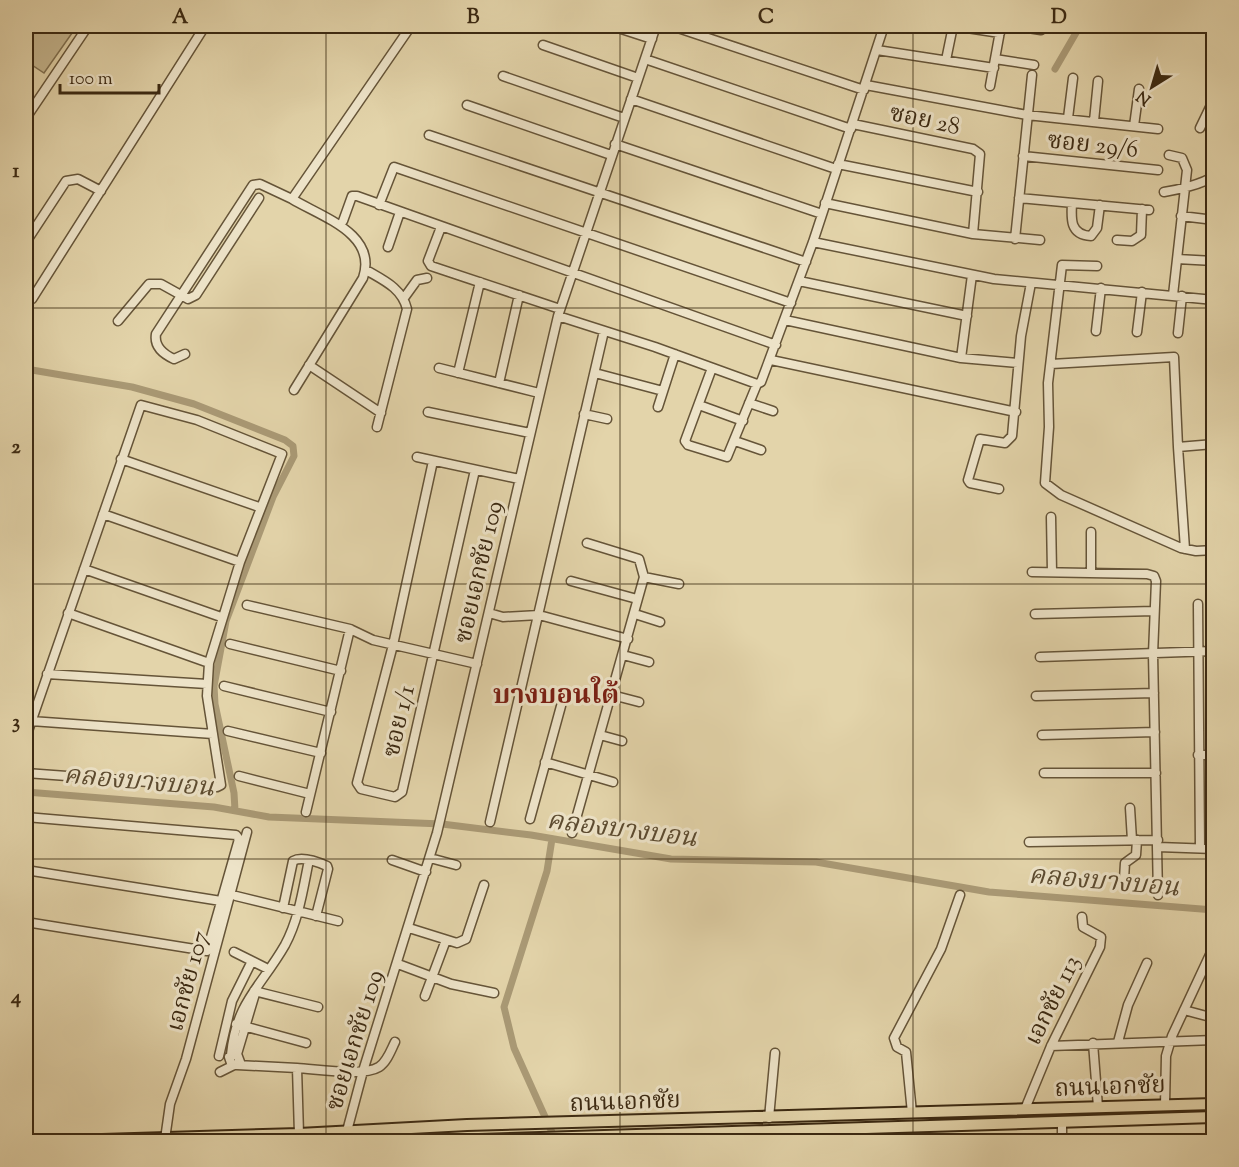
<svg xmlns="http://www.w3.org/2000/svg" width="1239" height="1167" viewBox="0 0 1239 1167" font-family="'Sorts Mill Goudy','Noto Serif Thai',serif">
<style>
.green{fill:#c6b790;stroke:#807051;stroke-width:1.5}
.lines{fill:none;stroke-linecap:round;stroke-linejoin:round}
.canal{stroke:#aa9a76;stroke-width:7}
.minor-casing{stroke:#655438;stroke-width:11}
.major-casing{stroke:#3b2912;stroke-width:14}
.minor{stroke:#ede3c8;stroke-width:8}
.major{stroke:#e3d4aa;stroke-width:10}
.grid{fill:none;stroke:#3b2912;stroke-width:1.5;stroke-opacity:0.55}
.labels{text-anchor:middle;stroke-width:6;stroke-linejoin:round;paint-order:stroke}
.street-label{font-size:24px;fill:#3b2912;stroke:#ede3c8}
.water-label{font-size:26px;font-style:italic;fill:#5c4b30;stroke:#ede3c8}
.quarter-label{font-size:27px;font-weight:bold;fill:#7a1f14;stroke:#ede3c8}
.neatline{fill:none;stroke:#3b2912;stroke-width:2}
.grid-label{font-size:20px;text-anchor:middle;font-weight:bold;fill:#3b2912}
</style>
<rect width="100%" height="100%" fill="#e3d4aa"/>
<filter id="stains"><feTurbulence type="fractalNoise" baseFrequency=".00333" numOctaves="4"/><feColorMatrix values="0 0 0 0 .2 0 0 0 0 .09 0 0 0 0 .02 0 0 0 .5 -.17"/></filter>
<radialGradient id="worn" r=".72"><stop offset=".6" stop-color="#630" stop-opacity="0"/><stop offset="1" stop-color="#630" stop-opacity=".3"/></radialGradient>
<!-- green -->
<path class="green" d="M26,26H77L44,73L26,61Z"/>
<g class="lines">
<!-- canal -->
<path class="canal" d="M1055,69L1080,26
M26,369L132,387L194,404L285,440L293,446L294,456L273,497L226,621L214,686L215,704L234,793L235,810
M26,792L214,807L269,817L442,824L531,835L671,859L816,862L989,892L1214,910
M552,839L547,871L504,1007L514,1048L555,1139"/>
<!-- minor casing -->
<g class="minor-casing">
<path id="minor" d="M612,26L652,39
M672,26L864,90
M954,26L1000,33
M1014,26L1041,30
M543,45L638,78
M877,50L994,68
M645,59L851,129
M995,59L1034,65
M946,60L953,26
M503,76L624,118
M866,85L1027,115L1158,129
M990,86L1001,26
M631,99L836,169
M467,105L611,155
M26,118L88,26
M1068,118L1073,78
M1094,121L1098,81
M853,124L973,149L980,154L973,234
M1134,126L1139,89
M1200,128L1214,99
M429,135L806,262
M615,144L822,214
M1169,155L1182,158L1187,170L1173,295
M1023,156L1158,170
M838,164L978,192
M1164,192C1177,190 1203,184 1214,176
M1019,198L1149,210
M292,199C322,217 378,234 363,278L294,390
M825,203L973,234L1040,240
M1072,203C1071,219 1070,235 1091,236L1097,228L1100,205
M379,205L394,167L791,303
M1181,216L1214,220
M343,221L352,196H357L776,345
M441,227L428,261L431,266L560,309
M1015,239L1032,75
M1117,240L1132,241L1141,235L1142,209
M26,242L66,181L78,179L101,191
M813,242L994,279L1214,300
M388,247L400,212
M1177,259L1214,261
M1097,266L1062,265L1048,383L1049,427L1045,483L1061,495L1181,548L1196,551L1214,550
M366,270C383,280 402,288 407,309L377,427
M799,281L967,316
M404,298L417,280L427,278
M32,299L205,26
M558,316L655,347L757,384L761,382L813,242L884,26
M785,320L961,358L1018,363
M118,321L149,284H161L188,299L196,295L259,198
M1096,331L1101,288
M1137,332L1142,292
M1178,333L1182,296
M26,345L27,346
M185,354L174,359C163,354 154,346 156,334L253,185L260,184L292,199L411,26
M961,358L972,275
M771,360L1016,412
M1051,364L1174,357L1178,447L1214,444
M309,365L381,413
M439,368L539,393
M712,368L685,441L688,445L727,457L757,384
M458,373L480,282
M595,373L663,391
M499,383L519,295
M749,403L773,411
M699,405L743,421
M658,407L675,354
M428,412L530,433
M584,414L607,419
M735,441L761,450
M1178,447L1185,549
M417,457L519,479
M121,459L259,507
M433,461L393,645L357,783L361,789L395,797L402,792L475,470
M999,489L970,483L968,480L980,439L1005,443L1012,436L1021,336L1031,283
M103,514L240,562
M1051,517L1052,572
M1091,532V571
M84,569L221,617
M1032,572L1147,574L1154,576L1156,581L1153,654L1158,895
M644,577L679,584
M571,581L637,599
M1198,604L1200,848
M247,605L350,629L373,640L477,664
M68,613L209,663
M489,613L503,617L539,615L628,639
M635,614L660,622
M1035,614L1154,611
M230,644L341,671
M623,655L649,662
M1040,657L1214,651
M47,674L207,684
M224,686L331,712
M612,695L639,702
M1036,696L1154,693
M31,721L213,734
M228,731L321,753
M600,735L622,741
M1042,735L1155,732
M26,737L141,405L197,420L282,454L240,562L209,663L207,696L221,785L217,787L26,773
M1198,755H1214
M545,762L613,782
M1044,773H1156
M239,776L310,794
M1130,808L1132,840
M306,812L350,629
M26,817L236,835L239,839L207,951L26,922
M530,819L561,706
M490,822L604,331
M572,833L644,577L639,559L587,543
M1029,842L1158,840
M1158,847L1214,849
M430,858L456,865
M392,860L426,872
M26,870L221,901
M1124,879L1125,863L1136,855L1137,840
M236,896L338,921
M283,908L293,861C302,856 318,862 327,866L328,869L316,916
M409,928L457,943L466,939L484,885
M234,952L268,969
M398,964L451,984L494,993
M254,991L318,1007
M425,996L446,940
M1184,1010L1214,1018
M236,1024L306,1043
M1118,1042L1128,1005L1147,963
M1093,1043L1098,1107
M1051,1046L1214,1040
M237,1054L257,987
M231,1055C236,1002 261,987 285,945C299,919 303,889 309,860
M219,1056L232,1001L252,961
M237,1065L297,1068L299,1134
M297,1068C317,1069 363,1077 379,1067C387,1062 391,1050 395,1042
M220,1072L240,1062L237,1054L229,1057L232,1066
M1165,1105L1166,1056L1172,1036L1214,946
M1025,1109L1051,1046L1100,947L1101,937L1083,927L1082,917
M912,1113L906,1052L897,1047L894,1038L941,949L960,895
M769,1118L775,1053
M1062,1123V1142
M347,1131L363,1071L437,833L558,316L656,26
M165,1139L170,1104L186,1059L247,832"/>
</g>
<!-- major casing -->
<g class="major-casing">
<path id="major" d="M37,1142L299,1134L467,1125L1214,1104
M416,1142L1214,1117"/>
</g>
<!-- minor -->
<use href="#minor" class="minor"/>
<!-- major -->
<use href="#major" class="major"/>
</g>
<!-- grid -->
<path class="grid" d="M326,26V1142M620,26V1142M913,26V1142M26,308H1214M26,584H1214M26,859H1214"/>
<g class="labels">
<!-- street labels -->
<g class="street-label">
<text transform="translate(925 119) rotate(12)" y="8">ซอย 28</text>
<text transform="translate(1093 144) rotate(6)" y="8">ซอย 29/6</text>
<text transform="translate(478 572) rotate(-77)" y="8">ซอยเอกชัย 109</text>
<text transform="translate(398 721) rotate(-77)" y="8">ซอย 1/1</text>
<text transform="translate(187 981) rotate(-75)" y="8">เอกชัย 107</text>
<text transform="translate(1052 1000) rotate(-64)" y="8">เอกชัย 113</text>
<text transform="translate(354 1040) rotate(-73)" y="8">ซอยเอกชัย 109</text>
<text transform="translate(1110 1086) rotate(-2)" y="8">ถนนเอกชัย</text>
<text transform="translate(625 1101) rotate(-2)" y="8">ถนนเอกชัย</text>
</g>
<!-- water labels -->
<g class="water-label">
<text transform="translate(139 780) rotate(5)" y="9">คลองบางบอน</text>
<text transform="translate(622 828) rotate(7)" y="9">คลองบางบอน</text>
<text transform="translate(1104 880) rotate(5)" y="9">คลองบางบอน</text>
</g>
<!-- quarter labels -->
<g class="quarter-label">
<text x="556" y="703">บางบอนใต้</text>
</g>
</g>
<!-- margin -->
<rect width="1239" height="1167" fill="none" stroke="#e3d4aa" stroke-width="66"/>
<!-- north arrow -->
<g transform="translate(1152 87) rotate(217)" stroke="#ede3c8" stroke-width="4.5" paint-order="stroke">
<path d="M0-4.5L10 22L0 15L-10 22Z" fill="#3b2912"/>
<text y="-9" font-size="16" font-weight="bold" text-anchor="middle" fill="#3b2912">N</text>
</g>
<!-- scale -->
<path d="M60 84v9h99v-9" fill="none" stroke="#3b2912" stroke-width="3"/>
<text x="69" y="84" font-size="18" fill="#3b2912" stroke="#ede3c8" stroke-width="4.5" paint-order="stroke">100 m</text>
<rect x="33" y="33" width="1173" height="1101" class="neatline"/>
<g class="grid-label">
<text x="180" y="23">A</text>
<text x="473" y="23">B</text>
<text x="766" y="23">C</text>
<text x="1059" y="23">D</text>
<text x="16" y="177">1</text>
<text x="16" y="453">2</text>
<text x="16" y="728">3</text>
<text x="16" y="1003">4</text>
</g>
<rect width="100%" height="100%" filter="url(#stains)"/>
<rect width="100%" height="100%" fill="url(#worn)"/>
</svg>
